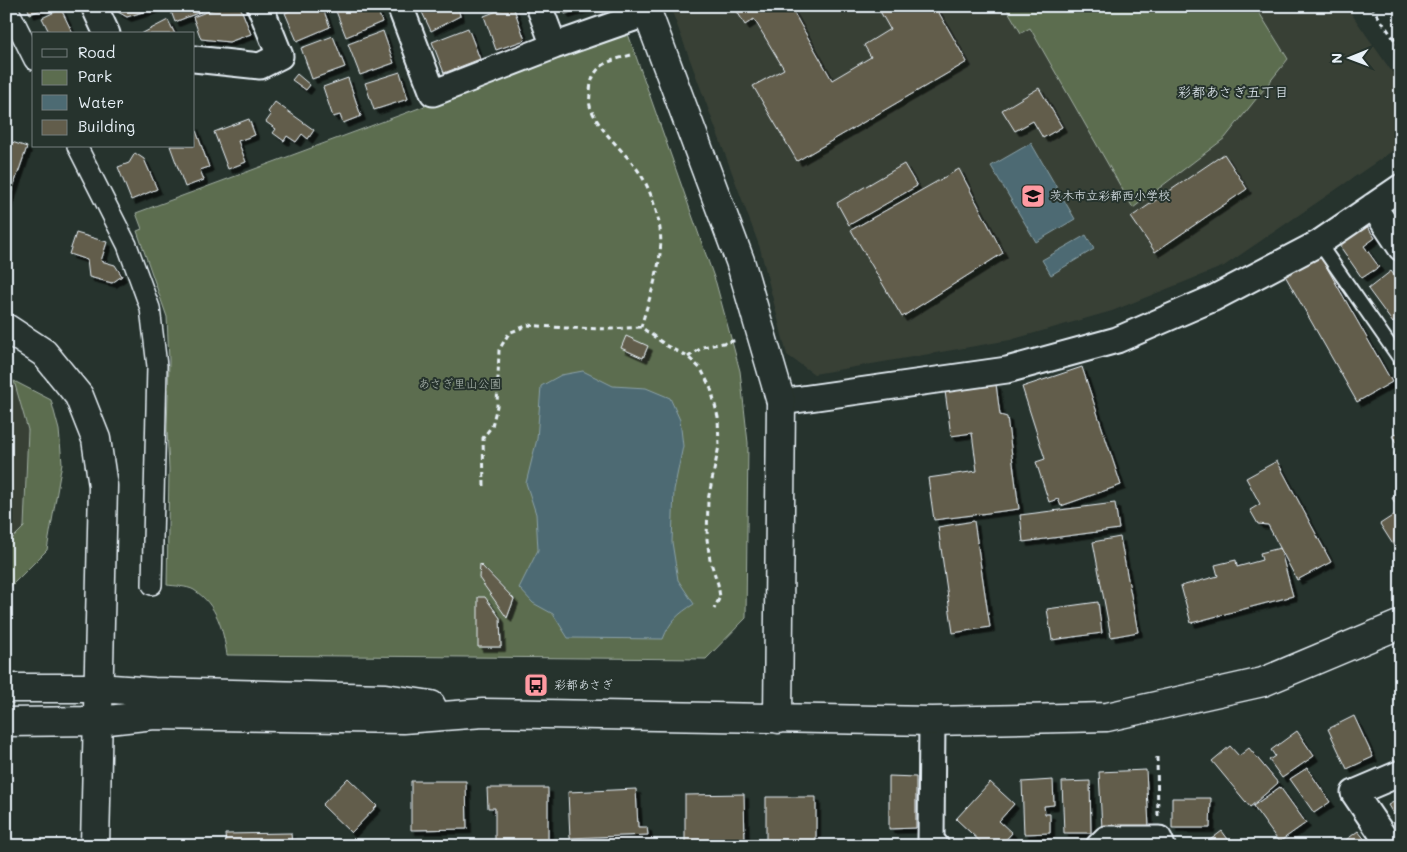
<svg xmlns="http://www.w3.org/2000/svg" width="1407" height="852" viewBox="0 0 1407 852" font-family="Mali,'Klee One',sans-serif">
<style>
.built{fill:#384036}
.green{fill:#5c6d4f;stroke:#a2afa4}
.water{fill:#4d6b73;stroke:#8ba1a8}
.building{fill:#625d4b;stroke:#e8f1f8;filter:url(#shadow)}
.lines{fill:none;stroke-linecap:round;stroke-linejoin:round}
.service-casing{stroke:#e8f1f8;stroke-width:16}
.pedestrian-casing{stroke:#e8f1f8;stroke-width:22}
.minor-casing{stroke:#e8f1f8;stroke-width:29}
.tertiary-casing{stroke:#e8f1f8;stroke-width:31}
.path{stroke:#e8f1f8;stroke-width:3;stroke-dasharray:5 4;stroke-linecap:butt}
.service{stroke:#26332d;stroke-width:12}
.pedestrian{stroke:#26332d;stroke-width:19}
.minor{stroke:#26332d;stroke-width:25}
.tertiary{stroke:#26332d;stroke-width:28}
.labels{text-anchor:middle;stroke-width:4;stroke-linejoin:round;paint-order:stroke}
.poi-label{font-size:12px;fill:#e8f1f8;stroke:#26332d;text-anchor:start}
.park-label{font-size:12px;fill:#b0bcb4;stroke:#26332d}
.neighbourhood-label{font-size:14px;fill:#e8f1f8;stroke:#26332d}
</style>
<defs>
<filter id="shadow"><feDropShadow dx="4.5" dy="4.5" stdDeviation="0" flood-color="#0009"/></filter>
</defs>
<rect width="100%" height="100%" fill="#26332d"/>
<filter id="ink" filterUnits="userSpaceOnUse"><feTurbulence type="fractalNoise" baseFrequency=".02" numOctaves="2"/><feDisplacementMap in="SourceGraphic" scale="10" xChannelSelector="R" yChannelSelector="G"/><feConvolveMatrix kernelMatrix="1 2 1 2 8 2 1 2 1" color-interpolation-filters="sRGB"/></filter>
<g filter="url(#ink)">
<!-- built -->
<path class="built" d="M670,6H1346L1401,85V145L1224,266L1112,311L1010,340L814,374L787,355L760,248Z
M6,373L14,381L28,430L24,528L6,545Z"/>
<!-- green -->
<path class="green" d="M1005,6H1255L1288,59L1225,138L1133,208L1030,28L1021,33Z
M627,31L716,283L740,371L748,443L746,618L706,659L227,655C223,629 217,605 194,590C187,586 174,586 167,585L169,469L167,430L169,361L167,317L137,231L142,229L136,213Z
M14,381L51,400L59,430L62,463L47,550L6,591V545L24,527L28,430Z"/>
<!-- water -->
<path class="water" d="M1031,143L1075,219L1036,242L991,166Z
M1086,235L1094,249L1051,275L1042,260Z
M583,371L613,386L646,388L670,398L680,420L683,446L674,490L672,542L678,580L694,604C678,614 670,621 663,639L568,638L553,614L533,603L519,588L538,550L536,514L526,483L537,439L541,386L561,375Z"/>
<!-- building -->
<path class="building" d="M27,6H51L30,14Z
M116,6H154L155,8L127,17L118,12Z
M169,6H203L205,10L175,22Z
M222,6H240L251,34L229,42L201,39L193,17Z
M300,6H322L330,27L297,41L285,13Z
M334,6H376L382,22L346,37Z
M419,6H458L460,16L431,31Z
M510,6H513L525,40L496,50L484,16Z
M562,6H590L565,14Z
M734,6H790L832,80L871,57L864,45L890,29L877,6H935L967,62L797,161L753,86L784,69L754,19L745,25Z
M61,9L73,34H50L42,18Z
M168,20L175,34H141Z
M468,28L480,59L444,73L432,42Z
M383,31L394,63L360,75L348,44Z
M333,36L345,67L312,79L301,48Z
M400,72L408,99L374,110L365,83Z
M297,74L310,85L306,90L292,80Z
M348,78L361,116L343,123L340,115L333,117L323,87Z
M1039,88L1062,127L1043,138L1033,121L1015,131L1002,110Z
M275,102L314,130L308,139L302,134L296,142L287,136L284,141L273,133L276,129L266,122L271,115L268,112Z
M249,119L255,135L238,141L246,162L228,169L214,132Z
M194,125L209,167L200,170L204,180L185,187L170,146H194Z
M6,140L27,147L6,208Z
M135,153L144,159L157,189L131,200L118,167L129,163Z
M1224,154L1247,189L1155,252L1131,217Z
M904,164L917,186L849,225L837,203Z
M959,169L1003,253L902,317L851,230Z
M1365,223L1375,238L1364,246L1379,267L1362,278L1337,242Z
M76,233L107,242L101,261L115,265L122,276L112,283L89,277L87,260L69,254Z
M1318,252L1392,382L1357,402L1283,272Z
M1391,271L1401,284V317L1393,323L1368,289Z
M626,336L648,346L643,358L621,348Z
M1082,367L1121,485L1061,506L1058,499L1049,502L1036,462L1045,459L1022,387Z
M996,384L1000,415L1007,417L1019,509L934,520L928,478L977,471L972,433L951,436L945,391Z
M1401,431V464L1394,453L1400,449L1392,436Z
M1277,461L1331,562L1297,580L1268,525L1258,524L1250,510L1260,504L1246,478Z
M1401,492V542L1394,546L1380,524L1400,511L1392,498Z
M1115,503L1119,529L1023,542L1020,515Z
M974,521L990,627L953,633L938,527Z
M1120,537L1138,632L1111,637L1093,542Z
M1280,548L1293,596L1191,623L1181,586L1218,576L1215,565L1236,560L1237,567L1262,560L1260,553Z
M480,564L514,599L507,618L479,578Z
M478,597H485L500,618L501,647H478Z
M1098,602L1102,633L1052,640L1047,609Z
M1354,716L1373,757L1347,769L1328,729Z
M1297,731L1314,756L1282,778L1269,760L1275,756L1271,750Z
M1230,746L1239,756L1249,748L1278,783L1250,807L1212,761Z
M1307,768L1330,802L1314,813L1290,779Z
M1146,770L1149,827L1102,829L1099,772Z
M889,776L916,777V828L889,829Z
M348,778L377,806L351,833L322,805Z
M1053,780L1054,805L1044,806L1045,814H1050V833L1024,834L1022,782Z
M411,781H466L467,829L411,830Z
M1090,781L1091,833H1064L1062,782Z
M990,782L1014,804L999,821L1012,833L1000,846H985L956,819Z
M1280,787L1306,823L1279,842L1253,806Z
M487,788H548V846H495V808H488Z
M636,789L638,827H647L648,835L570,838L568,792Z
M744,794L745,846H685V795Z
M766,797H816V846H766Z
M1172,798H1211L1210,828H1172Z
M1401,798V827L1388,805Z
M1222,831L1233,846H1202Z
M1358,831L1370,846H1338Z
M291,833L292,846H226L225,834Z"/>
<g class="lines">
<!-- service casing -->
<g class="service-casing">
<path id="service" d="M1319,243L1401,361"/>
</g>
<!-- pedestrian casing -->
<g class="pedestrian-casing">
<path id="pedestrian" d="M7,6L34,60
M77,146L127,245L150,308L157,366L152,585"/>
</g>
<!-- minor casing -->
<g class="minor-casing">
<path id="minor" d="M94,6L107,34
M400,6L433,93L554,46L648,13
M539,6L554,46
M194,59L260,66L280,56L260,6
M1373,206L1401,248
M781,402L1007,370L1117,340L1214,298L1319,243L1401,187
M932,721L931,840L936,846
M1099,846L1106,839H1159L1162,846
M1390,846L1354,793L1401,773"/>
</g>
<!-- tertiary casing -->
<g class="tertiary-casing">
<path id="tertiary" d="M645,6L740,261L781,402L778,719
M6,328L44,353L79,396L96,439L103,486L95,846
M6,688H98L154,692L385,698L431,705
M6,722L99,721L154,715L403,719L483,713L932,721L1107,717L1263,682L1401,624"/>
</g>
<!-- path -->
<path class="path" d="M1371,6L1401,49
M631,55C609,61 592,64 590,91C590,96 589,102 590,106C600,135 630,154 644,180C651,193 656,209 659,223C666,258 650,294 641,327
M688,357L703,347L738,340
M484,486L483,438L492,426L497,406L499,350L509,333L528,325L565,328L612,329L641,327L667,346L688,357L701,369L711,389L718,417L719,446L708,500L707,539L710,560L718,584L720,597L714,609
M1157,757L1158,816"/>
<!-- service -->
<use href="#service" class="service"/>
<!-- pedestrian -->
<use href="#pedestrian" class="pedestrian"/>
<!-- minor -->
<use href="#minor" class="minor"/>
<!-- tertiary -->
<use href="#tertiary" class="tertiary"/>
</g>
</g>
<!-- icons -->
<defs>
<g id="school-square" transform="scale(1.25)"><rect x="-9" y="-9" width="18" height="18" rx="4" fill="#ff9aa2" stroke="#26332d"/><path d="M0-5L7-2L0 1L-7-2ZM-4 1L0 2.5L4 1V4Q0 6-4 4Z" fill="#111"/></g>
<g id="bus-square" transform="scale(1.25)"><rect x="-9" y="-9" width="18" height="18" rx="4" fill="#ff9aa2" stroke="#26332d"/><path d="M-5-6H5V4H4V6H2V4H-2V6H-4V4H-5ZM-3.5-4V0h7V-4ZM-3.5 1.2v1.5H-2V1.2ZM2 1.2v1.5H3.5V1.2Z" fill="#111"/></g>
</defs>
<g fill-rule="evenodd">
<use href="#school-square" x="1033" y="196"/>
<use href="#bus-square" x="536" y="685"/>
</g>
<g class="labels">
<!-- poi labels -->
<g class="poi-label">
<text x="1050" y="200">茨木市立彩都西小学校</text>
<text x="554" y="689">彩都あさぎ</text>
</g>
<!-- park labels -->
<g class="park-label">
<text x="460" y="388">あさぎ里山公園</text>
</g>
<!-- neighbourhood labels -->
<g class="neighbourhood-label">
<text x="1233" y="97">彩都あさぎ五丁目</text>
</g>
</g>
<!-- margin -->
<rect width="1407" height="852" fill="none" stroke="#26332d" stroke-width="25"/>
<rect x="12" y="12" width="1382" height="827" fill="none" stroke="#e8f1f8" stroke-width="2" filter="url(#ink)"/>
<!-- legend -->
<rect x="32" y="32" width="162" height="115" fill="#26332d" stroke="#747f7e"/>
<rect x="42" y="49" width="25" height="8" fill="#26332d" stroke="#747f7e"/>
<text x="78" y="58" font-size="15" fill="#e8f1f8">Road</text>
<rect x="42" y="70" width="25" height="15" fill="#5c6d4f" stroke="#747f7e"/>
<text x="78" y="82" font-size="15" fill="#e8f1f8">Park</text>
<rect x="42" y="95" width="25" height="15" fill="#4d6b73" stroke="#747f7e"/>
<text x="78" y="108" font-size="15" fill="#e8f1f8">Water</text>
<rect x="42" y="120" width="25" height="15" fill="#625d4b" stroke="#747f7e"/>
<text x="78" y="132" font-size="15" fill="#e8f1f8">Building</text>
<!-- north arrow -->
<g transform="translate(1350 58) rotate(269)" stroke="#26332d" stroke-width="4" paint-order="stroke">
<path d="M0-4L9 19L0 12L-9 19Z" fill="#e8f1f8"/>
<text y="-8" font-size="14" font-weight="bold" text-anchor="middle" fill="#e8f1f8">N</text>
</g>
</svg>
